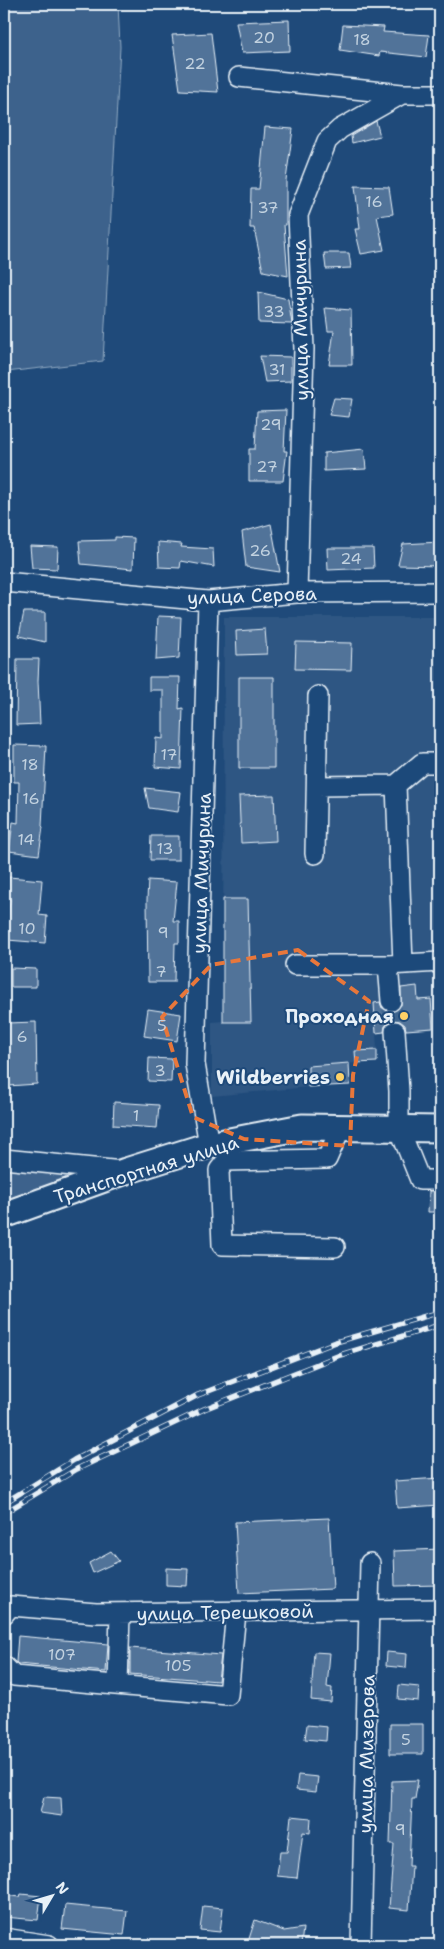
<svg xmlns="http://www.w3.org/2000/svg" width="444" height="1949" viewBox="0 0 444 1949" font-family="'Shantell Sans',sans-serif">
<style>
.built{fill:#2e5683}
.green{fill:#3c628c;stroke:#92aac2}
.building{fill:#517399;stroke:#e8f1f8}
.lines{fill:none;stroke-linecap:round;stroke-linejoin:round}
.minor-tunnel{stroke:#3d638d;stroke-width:19;stroke-dasharray:19 9;stroke-linecap:butt}
.minor-casing{stroke:#e8f1f8;stroke-width:22}
.major-casing{stroke:#e8f1f8;stroke-width:29}
.minor{stroke:#1f4a7a;stroke-width:19}
.major{stroke:#1f4a7a;stroke-width:25}
.rail-casing{stroke:#e8f1f8;stroke-width:5.5}
.rail{stroke:#1f4a7a;stroke-width:4;stroke-dasharray:11;stroke-linecap:butt}
.marked{fill:none;stroke:#e8773b;stroke-width:4;stroke-dasharray:10 6;stroke-linejoin:round}
.poi-dot{fill:#ffd166;stroke:#1f4a7a;stroke-width:2}
.labels{text-anchor:middle;stroke-width:4;stroke-linejoin:round;paint-order:stroke}
.number-label{font-size:16px;fill:#c2d2e0}
.street-label{font-size:19px;fill:#e8f1f8;stroke:#1f4a7a}
.poi-label{font-size:19px;font-weight:bold;fill:#e8f1f8;stroke:#1f4a7a;text-anchor:end}
</style>
<rect width="100%" height="100%" fill="#1f4a7a"/>
<filter id="ink" filterUnits="userSpaceOnUse"><feTurbulence type="fractalNoise" baseFrequency=".02" numOctaves="2"/><feDisplacementMap in="SourceGraphic" scale="10" xChannelSelector="R" yChannelSelector="G"/><feConvolveMatrix kernelMatrix="1 2 1 2 8 2 1 2 1" color-interpolation-filters="sRGB"/></filter>
<g filter="url(#ink)">
<!-- built -->
<path class="built" d="M224,617H440V1044L434,1043L433,1029L376,1033L377,1050L355,1051L356,1063L308,1066V1087L212,1096V1022L223,1021Z"/>
<!-- green -->
<path class="green" d="M4,4H118L120,47L103,361L6,372L4,347Z
M15,1168L76,1174L17,1198H4V1169Z"/>
<!-- building -->
<path class="building" d="M289,20L290,51L242,53L236,22Z
M343,25L384,27L383,32L429,35L426,57L380,52L379,56L340,50Z
M211,33L218,92L180,90L172,35Z
M376,121L380,136L352,143L351,136Z
M265,127L293,129L286,180V225H284L288,276L263,271L254,228H250L251,189H259Z
M355,186L389,187L393,214L377,216L384,250L361,254L355,229H360Z
M324,253H349L351,268L326,269Z
M258,292L288,299L292,324L259,323Z
M325,308L351,310L352,365H329L334,331H328Z
M260,356L291,357V381L265,382Z
M334,398L352,399L349,417L329,415Z
M286,410L284,451H287L283,481H249V449H255L257,411Z
M364,449L366,469L324,471V453Z
M271,524L280,572L246,567L242,532Z
M115,537L134,538L133,569L81,564L79,541L115,540Z
M158,542L182,544L181,547L213,549L214,567L181,561L180,568L159,567Z
M440,542V566L398,565L403,544Z
M30,546L58,547L57,569L32,568Z
M327,548H373L374,568L328,570Z
M24,612H45V642L19,636Z
M158,616L181,617L179,658L156,660Z
M265,629L267,654L237,655L236,631Z
M296,642L352,643L351,670L295,669Z
M17,659H39L38,681L40,724L16,725Z
M149,677H180L179,709L183,708L181,769L155,767L156,738L163,739V690H149Z
M239,677H274V768H239Z
M14,745L46,746L42,826L43,827L39,855L9,851L13,822L18,823L19,782H14Z
M145,788L181,792L178,812L149,808Z
M274,795L276,841L241,843L239,796Z
M151,836H179V860H150Z
M9,877L42,880L39,915L47,916L45,943L7,940L10,899H7Z
M148,880L177,882L173,921H179V943H175L174,982H148L147,900Z
M223,899H248L251,1022H223Z
M11,968L36,969V987H11Z
M417,986L418,1000L431,999L433,1028L406,1030L405,1025L400,1021L394,1020L385,1026L384,1032L376,1033L374,1003L380,1002L382,1008L387,1011L397,1010L401,1005V988Z
M148,1009L181,1014L177,1041L144,1036Z
M36,1022L37,1084L8,1086L7,1023Z
M377,1050V1062L356,1063L355,1051Z
M149,1058L172,1059L171,1082L148,1081Z
M349,1063L350,1085L308,1087V1066Z
M114,1102L159,1105L157,1128L113,1125Z
M429,1191H440V1212H428Z
M440,1478V1505L397,1508L395,1481Z
M329,1518L333,1589L239,1593L235,1522Z
M440,1549V1585L395,1586L394,1551Z
M111,1551L119,1561L93,1573L89,1563Z
M166,1568L188,1569L187,1586L166,1585Z
M18,1636L108,1644L106,1672L18,1664L16,1662Z
M130,1648L221,1655L218,1681L130,1674Z
M314,1652L330,1653L327,1687L332,1688L331,1702L311,1700Z
M387,1652L407,1654L406,1668L386,1666Z
M399,1685L419,1687L418,1701L398,1699Z
M390,1724H423V1754H390Z
M307,1725L327,1727L326,1741L305,1739Z
M298,1775L318,1777L316,1792L296,1790Z
M418,1780L415,1799H412L409,1866H412L409,1910L389,1908L394,1844H390L392,1781Z
M44,1797L61,1798L62,1816L40,1813Z
M291,1816L311,1818L310,1833L303,1832L297,1878L277,1876L280,1852H287Z
M21,1894L41,1896L38,1920L4,1917V1895L20,1897Z
M65,1905L127,1911L124,1935L62,1929Z
M203,1906L223,1908L220,1932L200,1930Z
M255,1920L284,1931L303,1928L301,1945H260L248,1942Z"/>
<g class="lines">
<!-- minor-tunnel -->
<path class="minor-tunnel" d="M391,1001L395,1031"/>
<!-- minor casing -->
<g class="minor-casing">
<path id="minor" d="M239,77L402,94H440
M4,582L208,601L297,593L440,592
M297,593L304,349L298,215L327,141L340,129L402,94
M208,601L195,1064L209,1145
M396,785L403,964
M317,786L396,785L422,763H440
M315,854L318,696
M295,965H388L440,962
M388,965L391,1001
M395,1031L399,1091V1128L420,1180H440
M4,1159L122,1171
M335,1247L222,1245L219,1170L226,1161L327,1159L341,1127
M4,1614L11,1606L96,1613L440,1609
M4,1666L14,1676L228,1695L236,1612
M118,1685L120,1613
M4,1938L49,1945
M361,1945L370,1563"/>
</g>
<!-- major casing -->
<g class="major-casing">
<path id="major" d="M4,1215L126,1171L209,1145L302,1127L440,1129"/>
</g>
<!-- minor -->
<use href="#minor" class="minor"/>
<!-- major -->
<use href="#major" class="major"/>
<!-- rail casing -->
<g class="rail-casing">
<path id="rail" d="M4,1503L74,1460L198,1395L336,1342L440,1312
M4,1513L77,1469L204,1409L340,1355L440,1325"/>
</g>
<!-- rail -->
<use href="#rail" class="rail"/>
</g>
</g>
<!-- marked area -->
<path class="marked" d="M298,950L369,1001L353,1075L350,1146L244,1139L193,1117L162,1017L211,965Z"/>
<!-- markers -->
<g class="poi-dot">
<circle cx="404" cy="1016" r="5"/>
<circle cx="340" cy="1077" r="5"/>
</g>
<g class="labels">
<!-- number labels -->
<g class="number-label">
<text x="264" y="43">20</text>
<text x="362" y="45">18</text>
<text x="195" y="69">22</text>
<text x="374" y="207">16</text>
<text x="268" y="213">37</text>
<text x="274" y="317">33</text>
<text x="277" y="375">31</text>
<text x="271" y="430">29</text>
<text x="267" y="472">27</text>
<text x="260" y="556">26</text>
<text x="351" y="564">24</text>
<text x="169" y="760">17</text>
<text x="30" y="770">18</text>
<text x="31" y="804">16</text>
<text x="26" y="845">14</text>
<text x="165" y="854">13</text>
<text x="27" y="934">10</text>
<text x="163" y="938">9</text>
<text x="161" y="977">7</text>
<text x="162" y="1031">5</text>
<text x="22" y="1042">6</text>
<text x="160" y="1076">3</text>
<text x="136" y="1121">1</text>
<text x="62" y="1660">107</text>
<text x="178" y="1671">105</text>
<text x="406" y="1745">5</text>
<text x="400" y="1835">9</text>
</g>
<!-- street labels -->
<g class="street-label">
<text transform="translate(300 320) rotate(-91)" y="7">улица Мичурина</text>
<text transform="translate(252 595) rotate(-2)" y="7">улица Серова</text>
<text transform="translate(201 873) rotate(-88)" y="7">улица Мичурина</text>
<text transform="translate(146 1169) rotate(-17)" y="7">Транспортная улица</text>
<text transform="translate(225 1612) rotate(-1)" y="7">улица Терешковой</text>
<text transform="translate(366 1754) rotate(-89)" y="7">улица Мизерова</text>
</g>
<!-- poi labels -->
<g class="poi-label">
<text x="394" y="1023">Проходная</text>
<text x="330" y="1084">Wildberries</text>
</g>
</g>
<!-- margin -->
<rect width="444" height="1949" fill="none" stroke="#1f4a7a" stroke-width="20"/>
<rect x="10" y="10" width="424" height="1929" fill="none" stroke="#e8f1f8" stroke-width="2" filter="url(#ink)"/>
<!-- north arrow -->
<g transform="translate(52 1896) rotate(52)" stroke="#1f4a7a" stroke-width="4" paint-order="stroke">
<path d="M0-4L9 19L0 12L-9 19Z" fill="#e8f1f8"/>
<text y="-8" font-size="14" font-weight="bold" text-anchor="middle" fill="#e8f1f8">N</text>
</g>
</svg>
